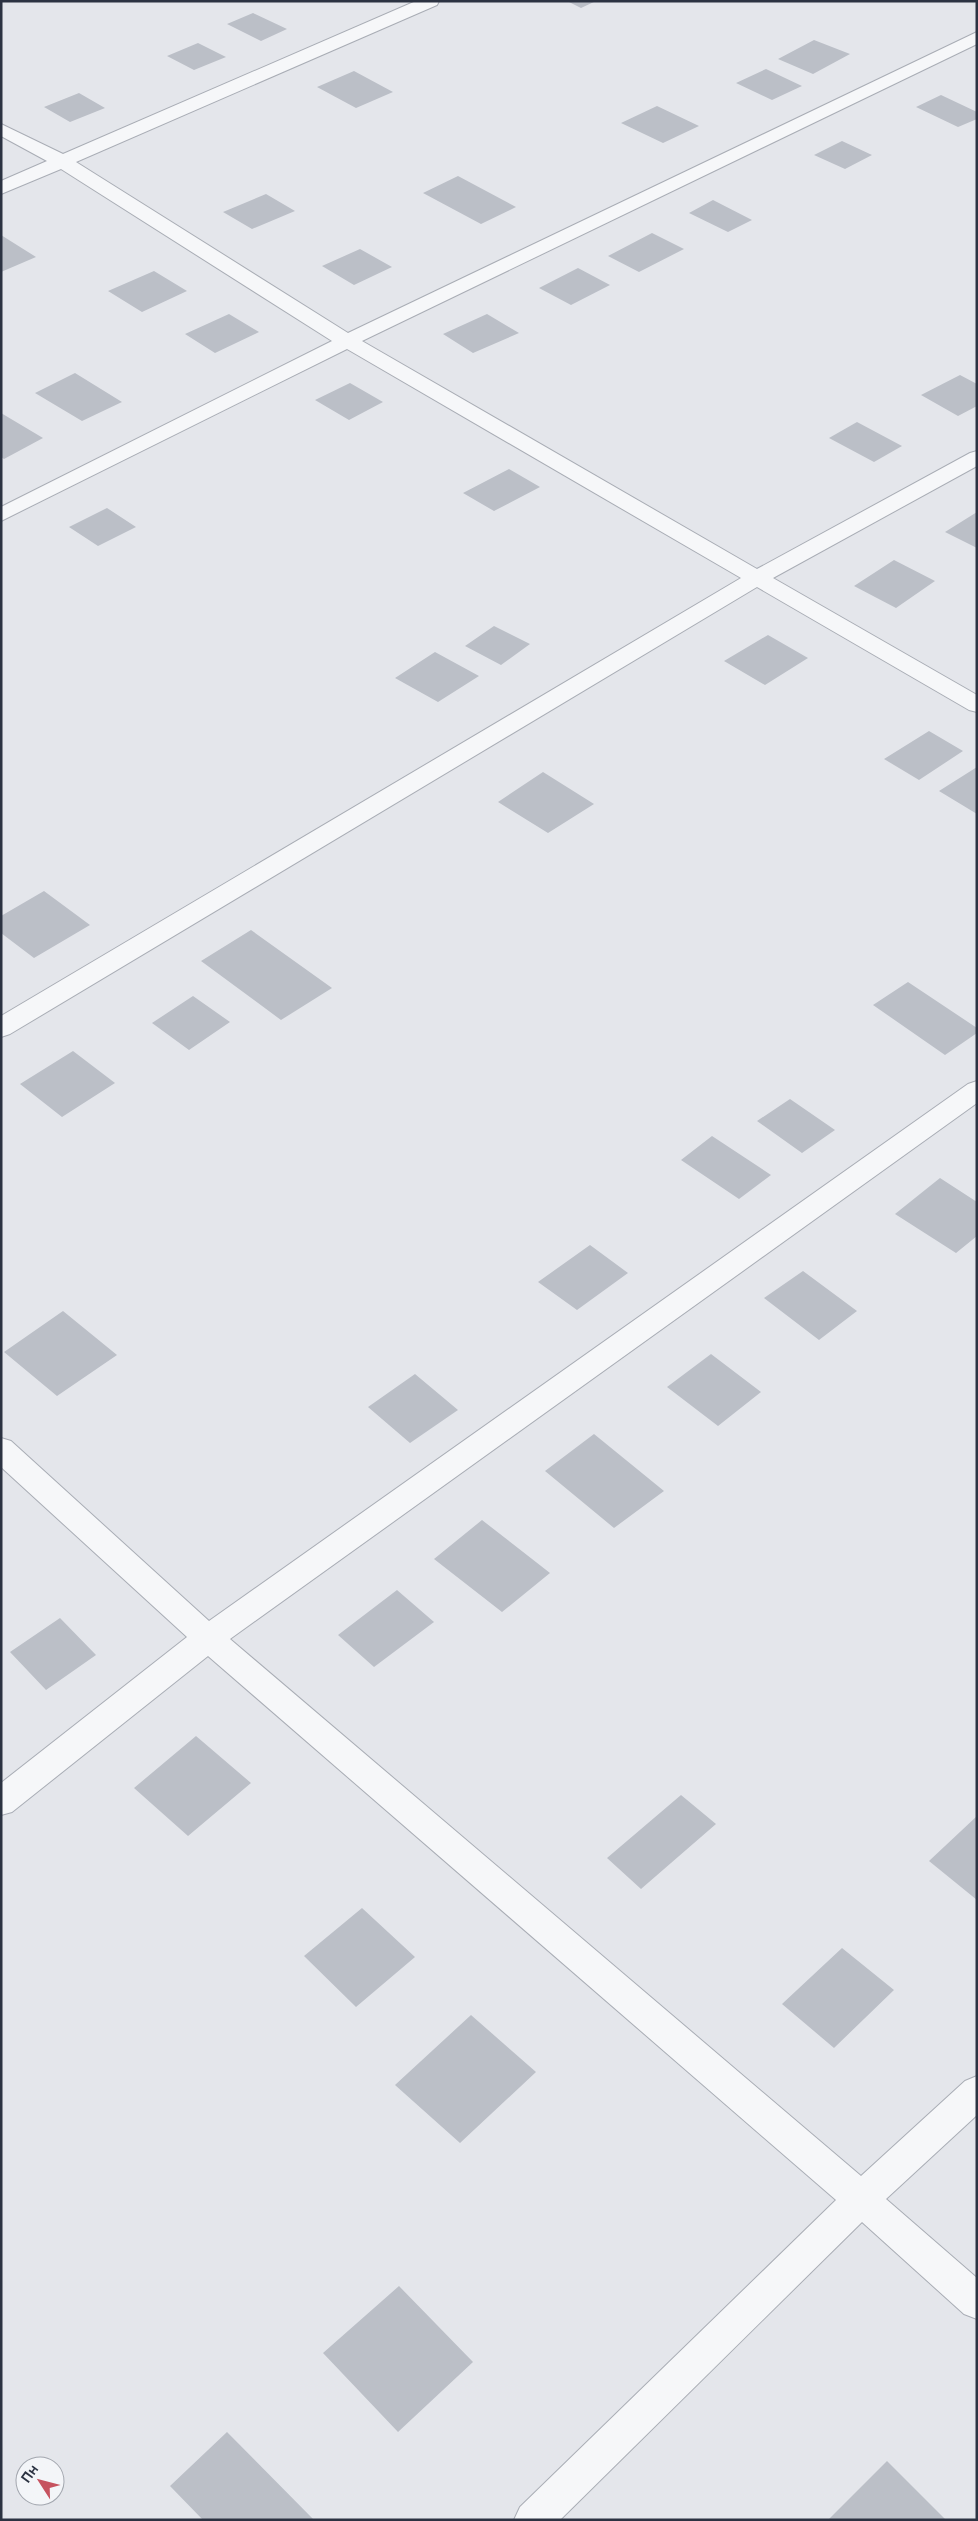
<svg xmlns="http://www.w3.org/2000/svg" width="978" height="2521" viewBox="0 0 978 2521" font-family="Overpass,sans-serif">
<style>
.building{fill:#bbbfc7}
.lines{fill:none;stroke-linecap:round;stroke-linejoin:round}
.street-casing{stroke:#a9adb5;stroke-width:2}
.street{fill:#f6f7f9;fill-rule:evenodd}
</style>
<rect width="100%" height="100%" fill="#e4e6eb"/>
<!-- building -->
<path class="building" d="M567,1H596L581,8Z
M253,13L287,29L261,41L227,24Z
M814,40L850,54L813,74L778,59Z
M198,43L226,57L194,70L167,56Z
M766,69L802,86L772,100L736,83Z
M354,71L393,92L356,108L317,87Z
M79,93L105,108L70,122L44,107Z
M941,95L977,112V119L958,127L916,107Z
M657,106L699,126L663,143L621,123Z
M842,141L872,155L845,169L814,155Z
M458,176L516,207L481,224L423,193Z
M266,194L295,211L252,229L223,212Z
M713,200L752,220L728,232L689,213Z
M652,233L684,249L639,272L608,256Z
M1,235L36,257L1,272Z
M360,249L392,267L354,285L322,266Z
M578,268L610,285L571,305L539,288Z
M154,271L187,291L142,312L108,291Z
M229,314L259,332L215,353L185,334Z
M487,314L519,333L473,353L443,334Z
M75,373L122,402L82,421L35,393Z
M960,375L977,384V406L958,416L921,395Z
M350,383L383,402L349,420L315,400Z
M1,413L43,438L4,459L1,457Z
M857,422L902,446L874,462L829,438Z
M509,469L540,487L494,511L463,493Z
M107,508L136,527L98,546L69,527Z
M977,512V548L945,532Z
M894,560L935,581L896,608L854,586Z
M494,626L530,644L501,665L465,646Z
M768,635L808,658L765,685L724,661Z
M435,652L479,676L438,702L395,678Z
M929,731L963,751L919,780L884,759Z
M977,767V814L939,791Z
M543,772L594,804L548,833L498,802Z
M44,891L90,925L34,958L1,933V916Z
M251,930L332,988L281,1020L201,961Z
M908,982L977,1028V1033L945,1055L873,1005Z
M193,996L230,1022L189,1050L152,1023Z
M73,1051L115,1083L62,1117L20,1084Z
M790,1099L835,1130L802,1153L757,1121Z
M712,1136L771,1175L739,1199L681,1160Z
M940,1178L977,1202V1236L956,1253L895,1214Z
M590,1245L628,1273L577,1310L538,1282Z
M803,1271L857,1311L819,1340L764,1298Z
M63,1311L117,1355L57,1396L4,1352Z
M711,1354L761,1392L718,1426L667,1387Z
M415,1374L458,1410L410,1443L368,1407Z
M594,1434L664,1491L614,1528L545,1471Z
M482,1520L550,1573L502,1612L434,1559Z
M397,1590L434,1622L374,1667L338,1635Z
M60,1618L96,1655L46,1690L10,1652Z
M196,1736L251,1783L188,1836L134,1788Z
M681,1795L716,1824L641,1889L607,1858Z
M977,1816V1900L929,1861Z
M362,1908L415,1957L356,2007L304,1956Z
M842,1948L894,1990L834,2048L782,2004Z
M471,2015L536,2072L460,2143L395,2085Z
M399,2286L473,2362L398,2432L323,2353Z
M227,2432L314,2520H203L170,2486Z
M887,2461L946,2520H828Z"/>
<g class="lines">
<!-- street casing -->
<g class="street-casing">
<path id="street" d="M416,1H439L437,5L76,162L348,333L977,32V44L362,341L757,569L970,453L977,451V466L773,578L977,695V712L969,710L757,587L10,1034L1,1037V1016L741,578L347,349L1,521V507L332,341L61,169L1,194V181L47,161L1,136V124L63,154Z
M977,1081V1103L230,1639L861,2176L965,2081L977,2076V2115L886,2199L977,2278V2319L964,2314L862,2222L560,2520H514L520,2507L836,2200L208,1656L12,1812L1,1815V1783L187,1637L1,1467V1438L11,1441L209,1621L968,1084Z"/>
</g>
<!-- street -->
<use href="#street" class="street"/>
</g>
<!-- border -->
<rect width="978" height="2521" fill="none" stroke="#2c3342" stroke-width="5"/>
<!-- north arrow -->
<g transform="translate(40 2481) rotate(306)"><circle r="24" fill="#f3f5f8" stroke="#a3a7af"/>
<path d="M0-4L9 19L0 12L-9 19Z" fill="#c6525f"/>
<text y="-8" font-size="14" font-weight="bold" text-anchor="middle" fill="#2c3342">Пн</text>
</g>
</svg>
